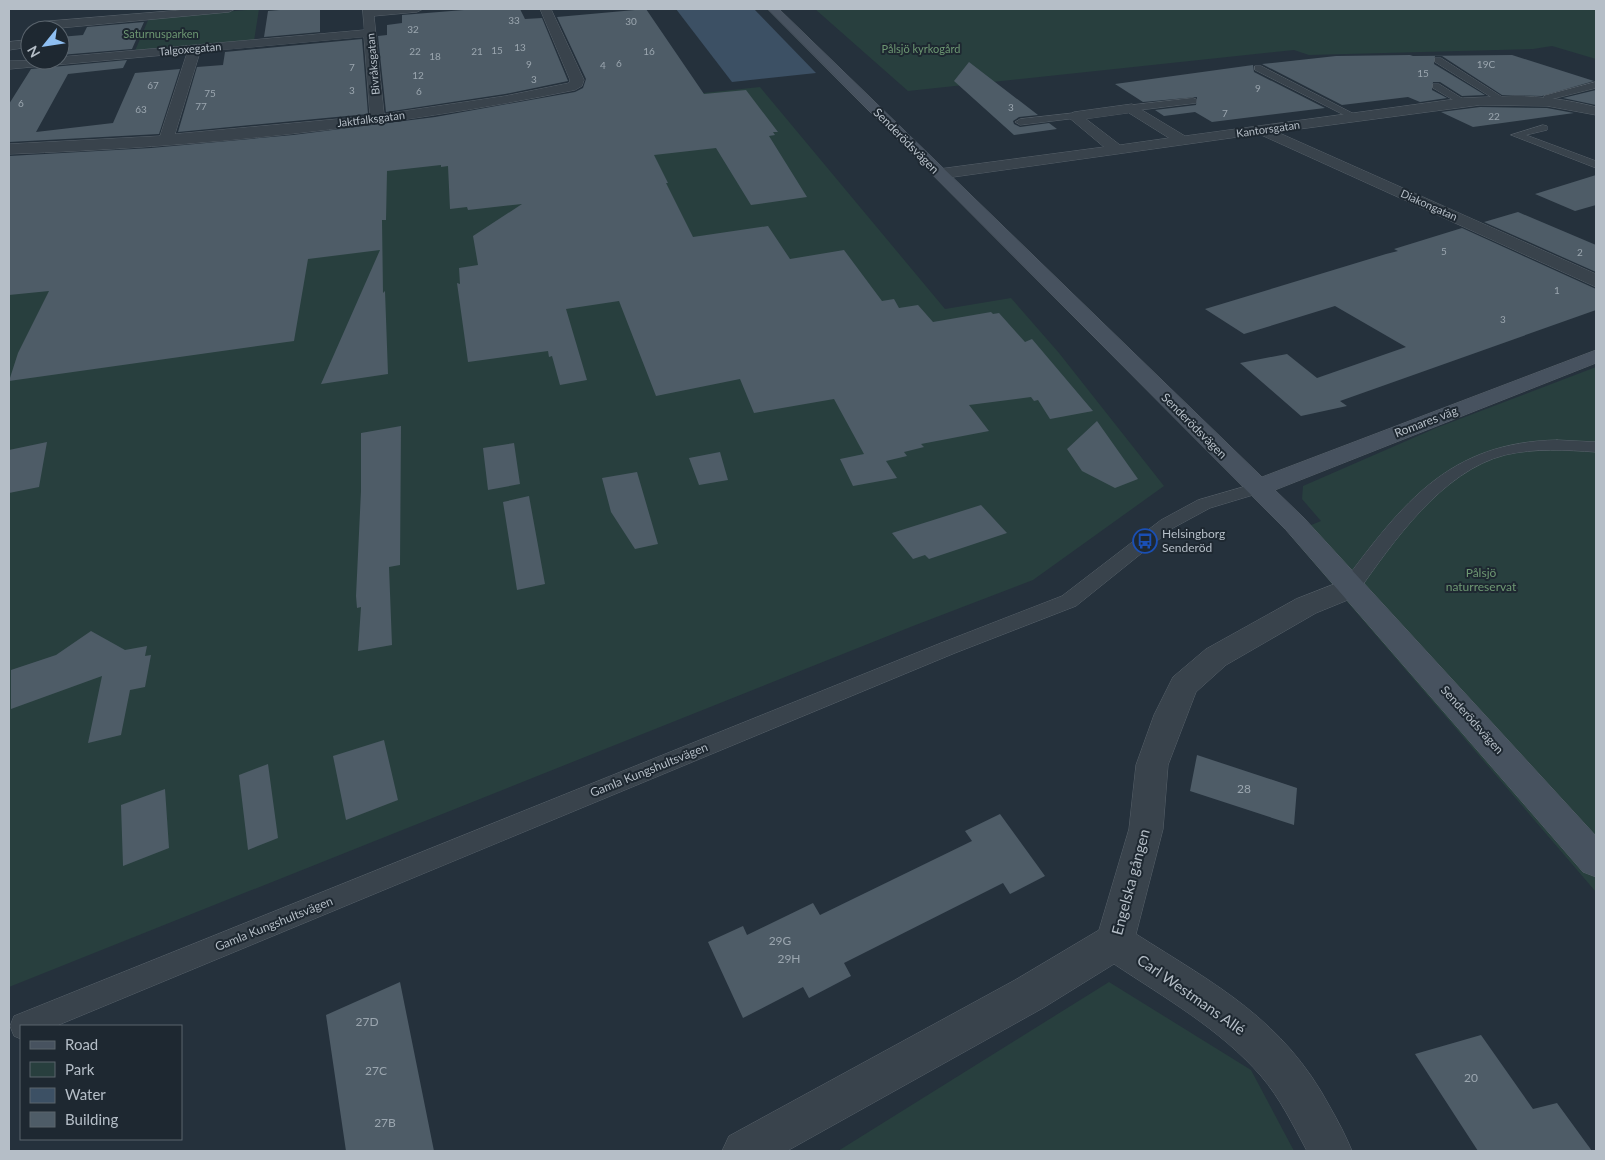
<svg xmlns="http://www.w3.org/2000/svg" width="1605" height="1160" viewBox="0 0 1605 1160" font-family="Lato,sans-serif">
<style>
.green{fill:#283f3e}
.water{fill:#3c5064}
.building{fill:#4e5c67}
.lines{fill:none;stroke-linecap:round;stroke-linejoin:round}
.lane-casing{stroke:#57616a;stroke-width:1}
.street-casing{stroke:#57616a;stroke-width:1}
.secondary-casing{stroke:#57616a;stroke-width:1}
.lane{fill:#39434c;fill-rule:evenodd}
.street{fill:#39434c;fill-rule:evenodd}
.secondary{fill:#47525f;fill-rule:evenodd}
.labels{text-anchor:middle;stroke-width:4;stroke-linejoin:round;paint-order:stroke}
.number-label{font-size:10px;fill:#9ba6af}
.far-park-label{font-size:11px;fill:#6d9772;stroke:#1e2831}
.far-street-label{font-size:11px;fill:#b5bec7;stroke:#1e2831}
.street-label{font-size:12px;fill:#b5bec7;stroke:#1e2831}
.poi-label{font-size:12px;fill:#b5bec7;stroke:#1e2831;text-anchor:start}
.park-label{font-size:12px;fill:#6d9772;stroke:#1e2831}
.near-number-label{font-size:12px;fill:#9ba6af}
.near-street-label{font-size:15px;fill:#b5bec7;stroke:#1e2831}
</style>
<rect width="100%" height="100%" fill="#25313c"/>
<!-- green -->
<path class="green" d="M259,9L254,41L134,53L149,18Z
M815,9H1596V59L1552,46L1533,49L1309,55L1294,50L908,91Z
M760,87L945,309L1011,298L1059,353L1164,486L1033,580L913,626L9,987V167Z
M1596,367V892L1289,534L1321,521L1302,499L1303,486L1436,428Z
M1109,982L1251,1070L1294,1151H838Z"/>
<!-- water -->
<path class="water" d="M676,9H754L816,73L732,82Z"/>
<!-- building -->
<path class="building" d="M291,9H320V32L264,37L268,11Z
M476,9H520L525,19L542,18L568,81L505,94L386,112L378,36L387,35V25L402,23V15Z
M646,9L704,94L746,90L778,132H773L775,135L769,136L807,197L751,205L716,148L654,155L668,183H666L693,237L768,226L790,259L844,250L882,301L894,299L899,308L918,305L933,322L991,312L993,314L999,313L1025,342L1032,339L1093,411L1050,419L1038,400L1034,401L1031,397L969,405L989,431L921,444L924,447L904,452L907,456L886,461L897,478L853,486L840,459L864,454L834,399L754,413L740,379L656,396L619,301L566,309L587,380L560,385L552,356L549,357L548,351L468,362L457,283L460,284L459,268L478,265L473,236L522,204L468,210L467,207L450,209L448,166L441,167V165L387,171L386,220H382L383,293L385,291L388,374L321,384L380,250L308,259L294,341L9,381L18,353L49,291L9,295V156L151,148L293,135L435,117L575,92L583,88L586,79L557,17Z
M144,22L132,49L60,55V37L83,35L87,27Z
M362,39L368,114L178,132L197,67L223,65L225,52Z
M1410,55L1413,56L1512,55L1594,81L1542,96L1502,95L1442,56H1435L1434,64L1485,95L1462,96L1440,82H1433L1432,90L1447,98L1420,102L1408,97L1342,105L1262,64L1336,56Z
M127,60L123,68L68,74L36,132L113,123L135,73L180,69L159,134L9,142V104L31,69Z
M969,62L1038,115L1019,117L1013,121L1014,124L1020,127L1049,123L1057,129L1014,135L954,81Z
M1253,65L1254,72L1325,108L1212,122L1195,112L1164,116L1155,110L1196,105L1197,97L1143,102L1115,84Z
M1596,90V105L1563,98Z
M1480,107L1547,108L1574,113L1473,127L1441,112Z
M1596,175V205L1575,211L1535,194Z
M1518,212L1596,245V272L1484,222Z
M1462,228L1596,289V310L1340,401L1347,406L1301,416L1240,363L1287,354L1317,378L1406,347L1335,306L1244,334L1205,309L1386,254L1398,251L1394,249Z
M1097,421L1138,479L1115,488L1082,471L1067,449Z
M401,426L400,565L389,567L392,645L358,651L361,607L357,608L356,596L361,491V433Z
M47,442L39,487L9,493V450Z
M514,443L520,484L488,490L483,448Z
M720,452L728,480L699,485L689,458Z
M637,472L658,544L635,549L611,512L602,478Z
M529,496L545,584L517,590L503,502Z
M981,505L1007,533L929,559L925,555L913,559L892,533Z
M91,631L125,650L147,646L145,656L151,655L145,687L130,690L121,735L88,743L102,676L11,709V670L56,655Z
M384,740L398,800L346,820L333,756Z
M1197,755L1297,788L1294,825L1190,791Z
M268,764L278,838L248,850L239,775Z
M165,789L169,848L123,866L121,805Z
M1000,814L1045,876L1010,894L1003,883L844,963L851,976L809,998L803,987L743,1018L708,942L743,926L747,935L813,903L820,915L972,841L965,831Z
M400,982L434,1151H346L326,1015Z
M1481,1035L1533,1109L1557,1103L1592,1151H1478L1415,1054Z"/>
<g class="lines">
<!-- lane casing -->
<g class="lane-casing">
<path id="lane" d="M1435,58H1441L1507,100L1499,102L1435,62Z
M1255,66H1261L1360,117L1352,119L1255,70Z
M1596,82V88L1552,99L1551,104L1543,102L1544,96Z
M1433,84H1439L1468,102L1460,104L1433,88Z
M1193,98L1196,99V103L1132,111L1127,108L1132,105Z
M1074,113L1077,114V118L1020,125L1015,122L1020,119Z
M1543,125L1547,126V130L1526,135L1596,161V168L1511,135Z
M1557,440L1596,442V452C1566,450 1535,448 1505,455C1442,471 1393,542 1357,593L1350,595L1343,593L1341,588L1343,583C1403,503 1449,442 1557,440Z
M1257,483L1263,484L1265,488L1263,492L1210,508L1173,528L1076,606L955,653L56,1026H21V1039L14,1036L10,1026L14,1016L941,643L1062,596L1161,520L1198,500Z"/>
</g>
<!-- street casing -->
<g class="street-casing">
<path id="street" d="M194,9H235L229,12L39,30L33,26L39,22Z
M363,9H423L417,12L374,16L384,114L505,96L569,83L570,80L540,9H551L584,80L582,86L575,90C388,128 199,147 9,154V144L160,136L187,53L10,69L9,61L60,60V57L364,30ZM364,37L370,116L175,134L200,52Z
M26,40L30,41V47L9,50V42Z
M1514,96C1542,96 1569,100 1596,107V115L1547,106L1480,105L1277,132L1596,274V287L1259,134L939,179L931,174L939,169L1104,147L1067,116L1074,112L1132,104L1185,136L1463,98ZM1129,113L1169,138L1120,145L1086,119Z
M1350,578L1360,581L1364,588L1360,595L1316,613L1226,665L1196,692L1168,765L1163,829L1136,934C1216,985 1283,1019 1330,1107C1338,1121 1346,1136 1352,1151H1307C1293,1125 1280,1098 1261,1076C1220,1029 1165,998 1114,964L1043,1008L787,1151H722L729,1136L1015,980L1099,930L1129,829L1136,765L1154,715L1173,677L1206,649L1296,599Z"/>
</g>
<!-- secondary casing -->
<g class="secondary-casing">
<path id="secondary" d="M768,9H779L1262,477L1596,350V363L1275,490L1304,518L1596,836V877L1583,872L1286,530Z"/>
</g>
<!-- lane -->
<use href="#lane" class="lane"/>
<!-- street -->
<use href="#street" class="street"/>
<!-- secondary -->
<use href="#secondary" class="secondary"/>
</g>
<!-- icons -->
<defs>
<g id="bus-ring" transform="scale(1.25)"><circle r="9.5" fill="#1e2831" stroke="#1a4fb4" stroke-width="1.5"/><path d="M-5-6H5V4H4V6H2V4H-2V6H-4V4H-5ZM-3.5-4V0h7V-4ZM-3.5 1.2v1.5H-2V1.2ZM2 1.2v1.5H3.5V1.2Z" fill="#1a4fb4"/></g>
</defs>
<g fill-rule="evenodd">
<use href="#bus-ring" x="1145" y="541"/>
</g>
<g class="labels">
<!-- number labels -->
<g class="number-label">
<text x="514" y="24">33</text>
<text x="631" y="25">30</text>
<text x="413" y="33">32</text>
<text x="520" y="51">13</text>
<text x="497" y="54">15</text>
<text x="415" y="55">22</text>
<text x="477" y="55">21</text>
<text x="649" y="55">16</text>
<text x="435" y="60">18</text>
<text x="619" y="67">6</text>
<text x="529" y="68">9</text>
<text x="1486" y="68">19C</text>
<text x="603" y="69">4</text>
<text x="352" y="71">7</text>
<text x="1423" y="77">15</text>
<text x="418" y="79">12</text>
<text x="534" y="83">3</text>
<text x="153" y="89">67</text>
<text x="1258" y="92">9</text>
<text x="352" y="94">3</text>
<text x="419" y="95">6</text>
<text x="210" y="97">75</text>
<text x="21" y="107">6</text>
<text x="201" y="110">77</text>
<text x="1011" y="111">3</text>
<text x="141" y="113">63</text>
<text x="1225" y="117">7</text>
<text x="1494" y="120">22</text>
<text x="1444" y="255">5</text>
<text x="1580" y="256">2</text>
<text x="1557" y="294">1</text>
<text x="1503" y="323">3</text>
</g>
<!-- far-park labels -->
<g class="far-park-label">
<text x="161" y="38">Saturnusparken</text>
<text x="921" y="53">Pålsjö kyrkogård</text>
</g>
<!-- far-street labels -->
<g class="far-street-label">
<text transform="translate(190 49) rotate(-5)" y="4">Talgoxegatan</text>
<text transform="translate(373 64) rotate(-95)" y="4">Bivråksgatan</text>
<text transform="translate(371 119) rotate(-7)" y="4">Jaktfalksgatan</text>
<text transform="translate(1268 129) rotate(-8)" y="4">Kantorsgatan</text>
<text transform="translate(1429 205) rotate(24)" y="4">Diakongatan</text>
</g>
<!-- street labels -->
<g class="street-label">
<text transform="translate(906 141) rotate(45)" y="4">Senderödsvägen</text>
<text transform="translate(1426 422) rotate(-21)" y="4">Romares väg</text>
<text transform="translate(1194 426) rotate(45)" y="4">Senderödsvägen</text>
<text transform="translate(1472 720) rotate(48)" y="4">Senderödsvägen</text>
<text transform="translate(649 770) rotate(-22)" y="4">Gamla Kungshultsvägen</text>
<text transform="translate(274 924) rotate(-22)" y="4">Gamla Kungshultsvägen</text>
</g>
<!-- poi labels -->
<g class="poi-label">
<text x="1162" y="538">Helsingborg<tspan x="1162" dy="14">Senderöd</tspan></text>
</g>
<!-- park labels -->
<g class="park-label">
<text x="1481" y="577">Pålsjö<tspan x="1481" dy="14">naturreservat</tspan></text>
</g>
<!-- near-number labels -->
<g class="near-number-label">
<text x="1244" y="793">28</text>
<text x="780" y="945">29G</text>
<text x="789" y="963">29H</text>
<text x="367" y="1026">27D</text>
<text x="376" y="1075">27C</text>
<text x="1471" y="1082">20</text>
<text x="385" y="1127">27B</text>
</g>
<!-- near-street labels -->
<g class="near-street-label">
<text transform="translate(1131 882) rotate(-75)" y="5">Engelska gången</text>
<text transform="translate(1191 995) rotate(35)" y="5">Carl Westmans Allé</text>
</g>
</g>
<!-- border -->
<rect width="1605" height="1160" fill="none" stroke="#b5bec7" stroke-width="20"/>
<!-- legend -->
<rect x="20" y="1025" width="162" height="115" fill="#1e2831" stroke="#5a646d"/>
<rect x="30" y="1041" width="25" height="8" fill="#47525f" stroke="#5a646d"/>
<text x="65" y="1050" font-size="15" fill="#b5bec7">Road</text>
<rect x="30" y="1062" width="25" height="15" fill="#283f3e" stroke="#5a646d"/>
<text x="65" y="1075" font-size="15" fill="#b5bec7">Park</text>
<rect x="30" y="1088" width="25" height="15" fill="#3c5064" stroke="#5a646d"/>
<text x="65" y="1100" font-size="15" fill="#b5bec7">Water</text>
<rect x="30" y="1112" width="25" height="15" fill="#4e5c67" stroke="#5a646d"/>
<text x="65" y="1125" font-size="15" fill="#b5bec7">Building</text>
<!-- north arrow -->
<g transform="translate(45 45) rotate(240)"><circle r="24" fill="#1e2831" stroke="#5a646d"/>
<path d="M0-4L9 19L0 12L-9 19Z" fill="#8fbff2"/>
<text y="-8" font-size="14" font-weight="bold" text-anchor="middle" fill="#b5bec7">N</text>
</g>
</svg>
